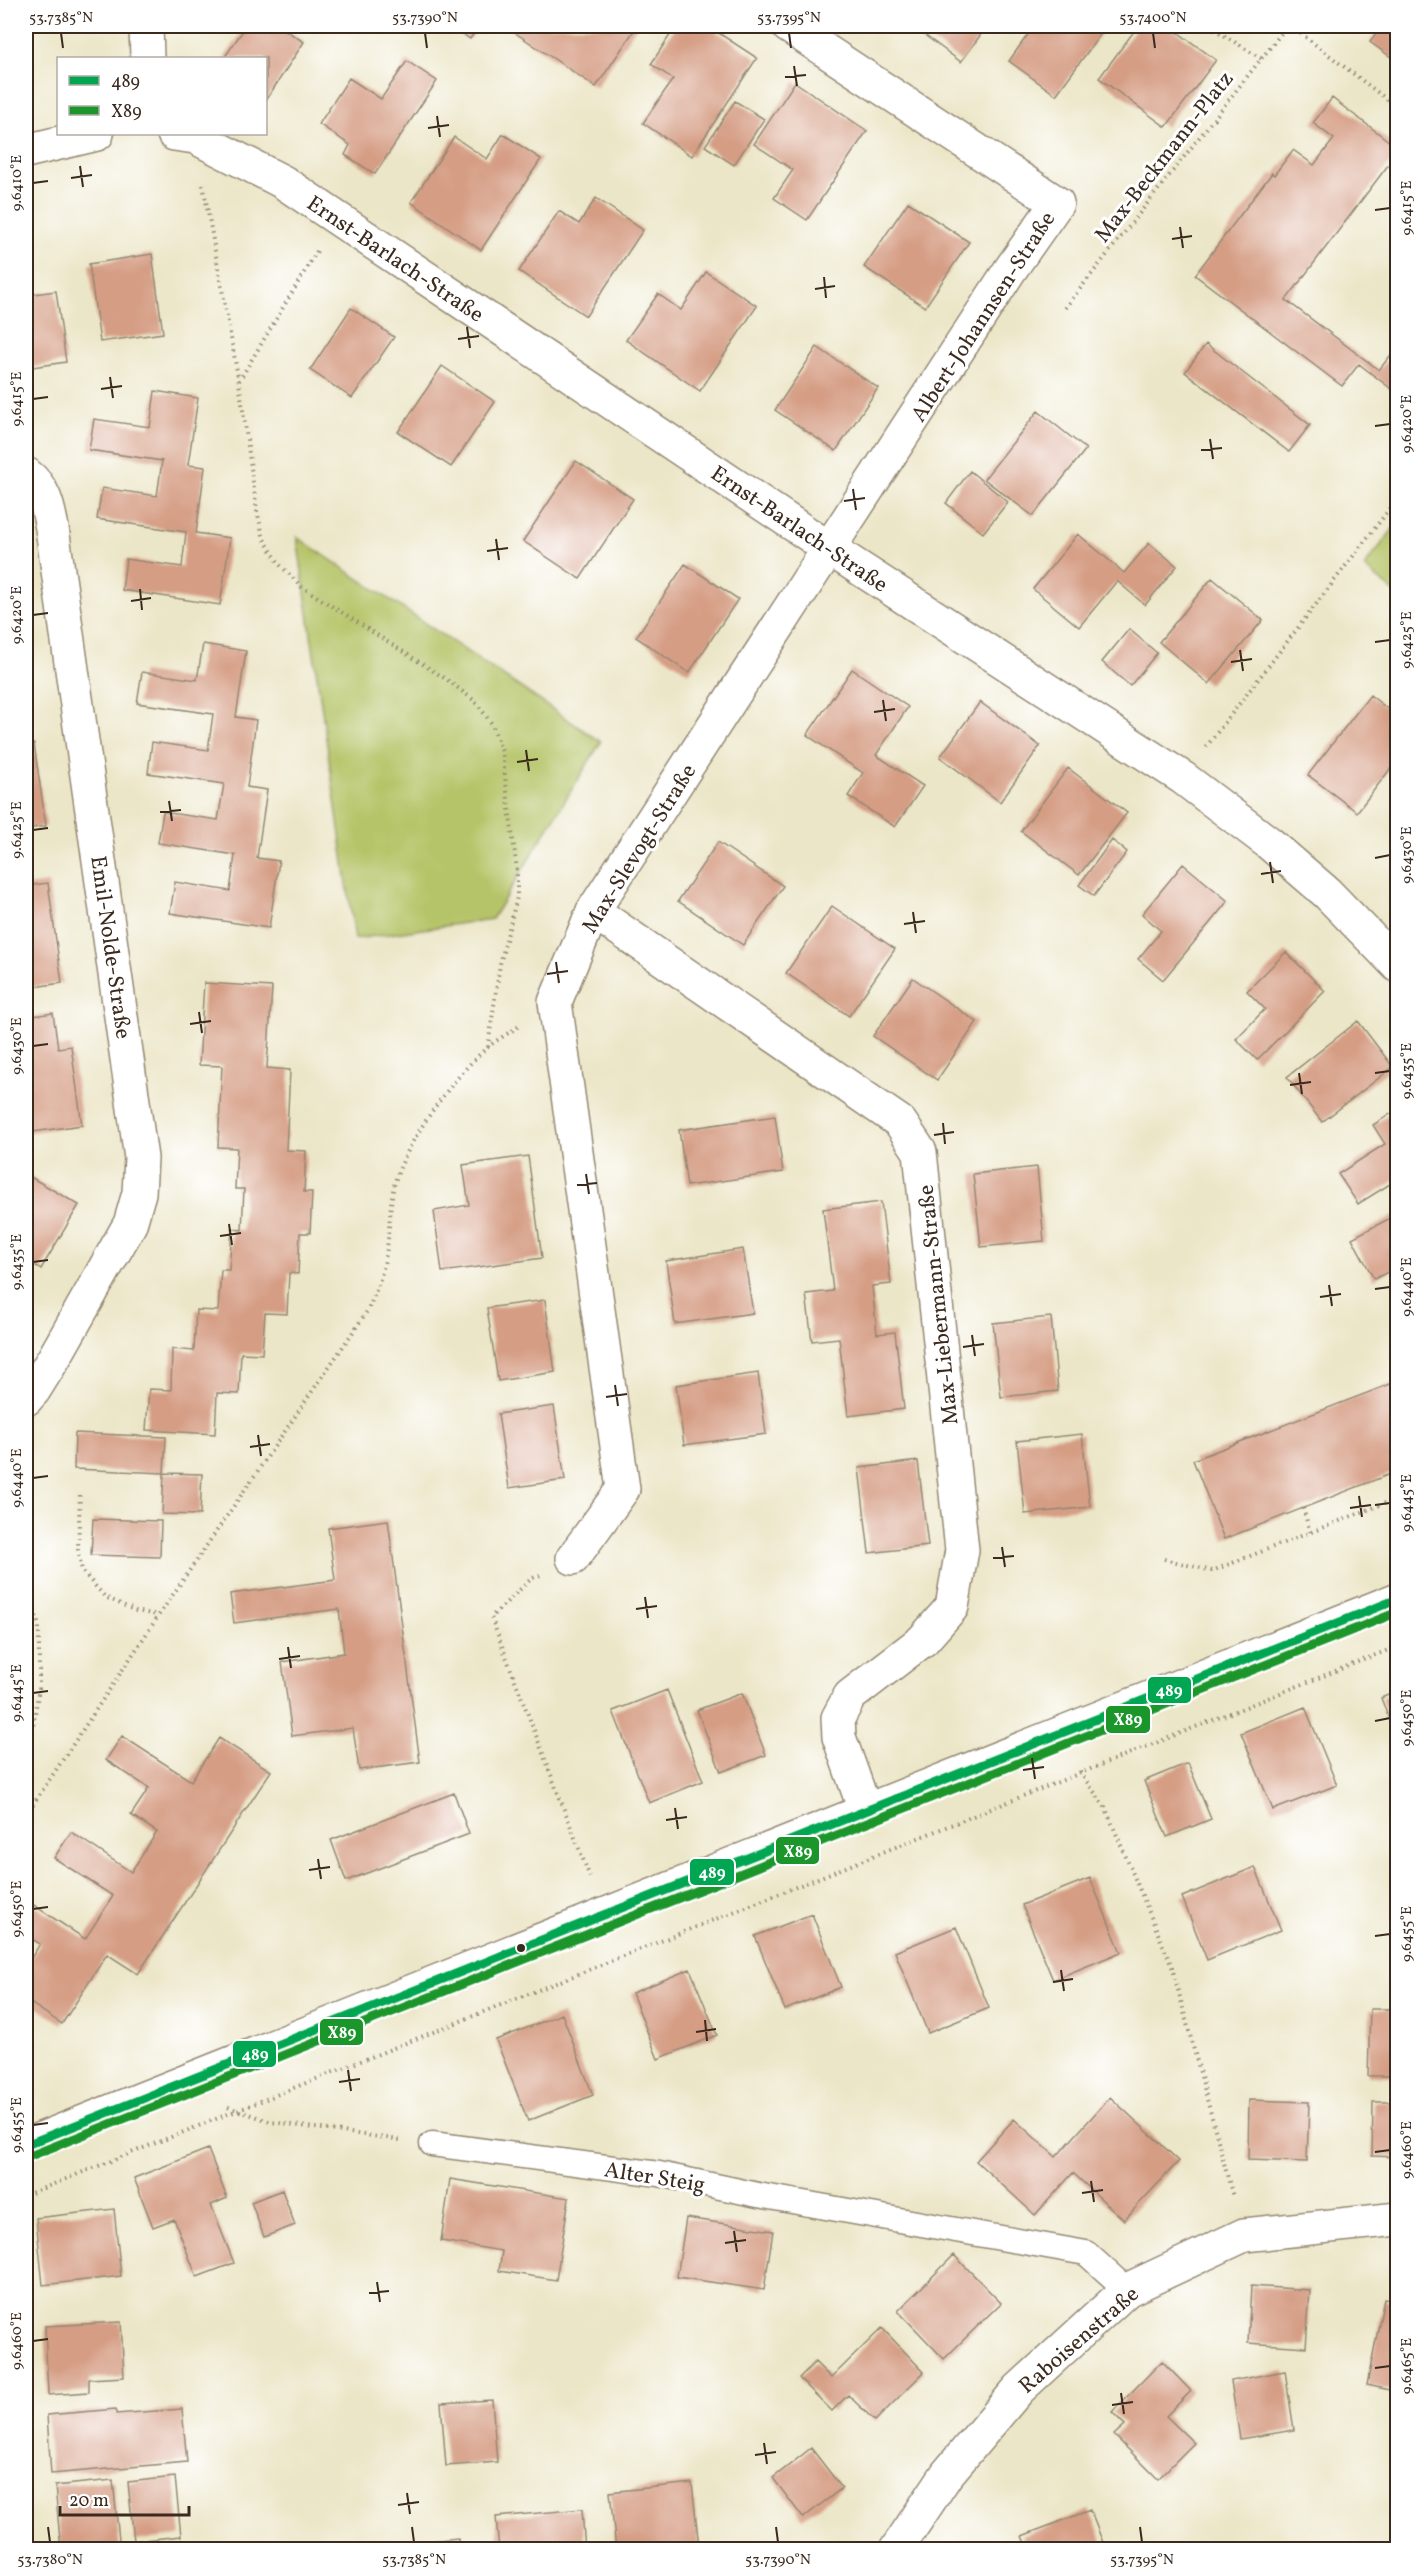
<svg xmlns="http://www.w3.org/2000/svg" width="1423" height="2575" viewBox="0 0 1423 2575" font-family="Vollkorn,serif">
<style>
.green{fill:#b5c467;stroke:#787742;stroke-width:1.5}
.building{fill:#d59d84}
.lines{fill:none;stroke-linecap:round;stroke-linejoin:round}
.lane-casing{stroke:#948873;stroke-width:27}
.street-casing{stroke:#948873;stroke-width:36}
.primary-casing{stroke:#948873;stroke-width:36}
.path{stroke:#948873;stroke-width:4;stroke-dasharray:1.5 4.5;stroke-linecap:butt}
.lane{stroke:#fff;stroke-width:24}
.street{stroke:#fff;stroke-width:33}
.primary{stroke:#fff;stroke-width:33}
.bus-1-casing{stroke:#fff;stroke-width:14}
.bus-2-casing{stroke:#fff;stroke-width:14}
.bus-1{stroke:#00a651;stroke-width:9}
.bus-2{stroke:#1a962b;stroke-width:9}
.ticks{fill:none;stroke:#3b2a1e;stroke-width:2}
.bus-dot{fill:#3b2a1e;stroke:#fff;stroke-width:2}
.labels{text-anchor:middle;stroke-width:6;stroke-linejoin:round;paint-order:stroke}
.street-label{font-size:22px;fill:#3b2a1e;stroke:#fff}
.line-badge{stroke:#fff;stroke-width:2}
.badge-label{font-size:16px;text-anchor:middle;font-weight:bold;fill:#fff}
.neatline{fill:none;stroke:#3b2a1e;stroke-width:2}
.ticks-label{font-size:15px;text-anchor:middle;fill:#3b2a1e}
</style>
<rect width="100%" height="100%" fill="#fff"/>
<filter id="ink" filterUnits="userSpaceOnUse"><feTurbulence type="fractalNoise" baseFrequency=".0167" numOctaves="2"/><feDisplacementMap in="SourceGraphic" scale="12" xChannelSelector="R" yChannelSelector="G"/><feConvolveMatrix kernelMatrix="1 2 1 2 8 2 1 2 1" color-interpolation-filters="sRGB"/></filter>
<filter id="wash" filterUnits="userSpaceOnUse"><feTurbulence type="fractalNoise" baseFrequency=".008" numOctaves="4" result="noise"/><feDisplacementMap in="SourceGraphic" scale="24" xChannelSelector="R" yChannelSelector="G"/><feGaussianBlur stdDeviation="1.35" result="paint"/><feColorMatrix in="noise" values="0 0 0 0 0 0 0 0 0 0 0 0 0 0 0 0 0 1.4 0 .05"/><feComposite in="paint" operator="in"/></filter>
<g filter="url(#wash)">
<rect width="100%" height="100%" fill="#ece6c8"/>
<!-- green -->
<path class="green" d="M1397,524V595L1364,567Z
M297,537L601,742L492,919L355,939Z"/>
<g id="blocks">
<!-- building -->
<path class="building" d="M246,26H279L304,42L266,100V58H224Z
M450,26H479L470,39Z
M510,26H637L596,87L508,28Z
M676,26H708L757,58L692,156L643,123L673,79L651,64Z
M917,26H987L961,62L915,28Z
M1034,26H1102L1105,28L1056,95L1009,61Z
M1138,26H1169L1216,60L1166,127L1099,78Z
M1382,26H1398V62L1370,42Z
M407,61L437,81L375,174L345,155L350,145L319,124L349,78L381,99Z
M795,82L867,131L807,220L774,198L793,170L754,144Z
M1332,98L1398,148V152L1286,300L1379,370L1398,346V394L1359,364L1342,386L1195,275L1272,173L1274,175L1293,150L1314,165L1334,139L1313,123Z
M735,101L764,119L734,165L705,146Z
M503,134L541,159L481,250L411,202L454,137L487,159Z
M596,198L643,230L586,316L519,271L559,211L579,224Z
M908,202L969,242L925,307L864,267Z
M152,254L163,333L100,342L89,264Z
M706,272L757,306L700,391L626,340L658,294L681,310Z
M56,291L66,362L26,368V295Z
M351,308L394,337L352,398L310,370Z
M1206,344L1310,425L1289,452L1185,372Z
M817,347L878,388L836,451L775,410Z
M442,366L495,402L451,467L398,432Z
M155,391L198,398L188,465L205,467L196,533L230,538L220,605L122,590L126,559L182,567L186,532L97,519L102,488L157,496L162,461L89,450L94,419L150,427Z
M1038,411L1086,449L1033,516L984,479Z
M576,461L633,499L580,579L523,541Z
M970,471L1008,502L983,533L946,503Z
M1078,534L1124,573L1149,543L1177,566L1145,605L1117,581L1079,627L1033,589Z
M685,564L738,599L689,673L636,637Z
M1212,578L1263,620L1209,684L1159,642Z
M1129,629L1157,653L1130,686L1102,662Z
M203,644L246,651L236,717L256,720L247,787L267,790L257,858L279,861L269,928L170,913L175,882L230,891L235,855L158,843L163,812L218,820L224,784L148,773L152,742L208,750L213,714L137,703L142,672L197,680Z
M852,669L908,707L876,755L923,786L895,827L848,796L863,773L807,735Z
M1370,695L1398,717V759L1357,812L1308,775Z
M980,702L1040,746L1000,802L940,757Z
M34,744L46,826L26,829V745Z
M1068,768L1127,813L1079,875L1021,831Z
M1112,840L1127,852L1094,896L1079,885Z
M718,842L783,886L743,945L678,901Z
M1183,864L1228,901L1163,980L1138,959L1161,931L1142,914Z
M48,883L62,983L26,988V886Z
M832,906L895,949L849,1016L786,973Z
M1286,952L1325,991L1257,1060L1236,1039L1265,1009L1247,991Z
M913,978L977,1022L937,1080L873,1036Z
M204,983L272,987L267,1068L290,1070L286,1150L306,1151L304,1192H312L310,1233H300L298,1274L289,1273L287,1314L265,1313L262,1354L241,1353L239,1394L217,1393L215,1434L146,1430L149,1389L171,1390L172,1349L194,1351L196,1310L218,1311L221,1270H229L232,1229L242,1230L244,1189H235L237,1148L218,1147L222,1066L199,1065Z
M53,1013L58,1048L71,1046L82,1125L26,1133V1017Z
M1358,1021L1393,1067L1322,1122L1287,1077Z
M1398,1109V1179L1358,1204L1338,1174L1385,1144L1373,1125Z
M775,1116L783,1172L687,1186L679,1130Z
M528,1156L542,1258L442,1272L434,1211L469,1205L463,1165Z
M1037,1167L1044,1241L981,1247L973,1174Z
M27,1175L79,1205L41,1269L26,1260Z
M881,1202L891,1284L872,1286L877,1334L895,1332L904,1409L848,1416L839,1338L812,1341L806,1294L833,1291L823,1209Z
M1398,1214V1267L1374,1279L1352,1238Z
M743,1249L753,1313L675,1324L666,1261Z
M545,1300L555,1372L498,1381L487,1308Z
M1051,1317L1058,1391L1001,1397L993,1323Z
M758,1373L766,1434L684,1445L676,1385Z
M1398,1381V1471L1224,1539L1193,1460Z
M554,1406L565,1480L509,1488L498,1414Z
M75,1433L166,1437L164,1473L74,1469Z
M1082,1434L1090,1507L1025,1514L1017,1441Z
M918,1461L928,1546L869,1553L859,1468Z
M164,1473L202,1474L200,1515L162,1514Z
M93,1519L161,1521L160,1557L91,1555Z
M388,1520L420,1762L359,1770L353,1728L292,1736L287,1698L282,1662L344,1653L339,1609L234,1623L230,1594L335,1580L328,1528Z
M667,1690L703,1781L649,1803L613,1711Z
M1398,1691V1740H1397L1381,1698Z
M742,1693L766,1755L721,1772L697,1710Z
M1305,1707L1337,1785L1273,1810L1241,1733Z
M122,1736L191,1781L219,1738L271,1771L138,1974L107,1954L62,2024L26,2000V1966L40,1944L26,1935V1900L85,1939L113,1896L54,1858L71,1832L131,1872L157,1832L131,1815L149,1788L106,1760Z
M1188,1763L1211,1819L1167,1837L1144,1781Z
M454,1793L469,1834L346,1881L331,1840Z
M1255,1867L1281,1930L1207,1960L1182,1897Z
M1090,1878L1121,1952L1053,1980L1022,1905Z
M812,1914L841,1987L785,2010L755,1936Z
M956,1927L989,2008L928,2033L895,1952Z
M690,1969L717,2035L658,2059L632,1993Z
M1370,2009H1398V2076H1368Z
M562,2014L593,2095L528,2121L496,2040Z
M1110,2097L1179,2161L1124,2220L1073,2173L1035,2215L976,2161L1014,2119L1056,2157Z
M1249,2100L1309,2102L1307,2162L1248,2160Z
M1373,2102H1398V2157L1372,2156Z
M208,2149L227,2198L211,2205L234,2263L197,2277L174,2219L153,2227L134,2178Z
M450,2179L569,2198L556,2280L499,2271L502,2251L441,2241Z
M282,2190L295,2225L264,2237L251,2202Z
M114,2209L121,2276L43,2285L36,2218Z
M686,2218L773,2231L764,2290L677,2277Z
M954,2255L1001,2303L944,2359L898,2311Z
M1251,2286L1310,2290L1306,2347L1248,2343Z
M1384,2299L1398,2301V2392L1367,2385Z
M121,2322L124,2377L89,2379V2392L48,2395L45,2326Z
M882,2328L924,2372L875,2421L848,2395L832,2411L799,2378L815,2362L831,2378Z
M1162,2361L1191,2391L1166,2416L1194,2443L1158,2479L1114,2435L1125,2425L1112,2412Z
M1285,2371L1294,2430L1240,2439L1231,2381Z
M492,2400L497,2462L446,2466L441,2403Z
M116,2409V2414L182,2409L187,2462L51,2474L47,2415Z
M811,2448L842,2488L803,2518L773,2478Z
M175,2477L181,2536L134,2541L128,2482Z
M113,2480L120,2550H61L55,2486Z
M692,2483L699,2547L616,2550L610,2492Z
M582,2509L585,2550H499L496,2517Z
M1090,2510L1106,2550H1028L1022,2536Z
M458,2538L459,2550H388V2545Z"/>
</g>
</g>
<g filter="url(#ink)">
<use href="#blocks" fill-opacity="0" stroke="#948873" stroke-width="1.5"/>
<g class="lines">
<!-- lane casing -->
<g class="lane-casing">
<path id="lane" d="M432,2144L659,2174L758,2195L1086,2253L1127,2290"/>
</g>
<!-- street casing -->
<g class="street-casing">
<path id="street" d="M146,26L147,58
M174,134L195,137L283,182L830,549L1183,778L1269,843L1327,893L1398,966
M26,151L97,134
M26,474C44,487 48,506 52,528L141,1158L139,1193L130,1224L54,1358L34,1390L26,1399
M593,911L900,1122L920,1152L962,1550L952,1607L923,1640L850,1696L838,1718L839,1737L865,1810
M573,1558L623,1489L555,1002L593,911L1010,270L1057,203L788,26
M896,2550L947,2474L1019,2389L1127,2290L1244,2235L1398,2219"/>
</g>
<!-- primary casing -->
<g class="primary-casing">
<path id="primary" d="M26,2145L1398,1599"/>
</g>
<!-- path -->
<path class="path" d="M1209,26L1262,59
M1291,26L1398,108
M203,185L239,382L257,511L264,539L280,565L302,587L446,679L475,701L492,724L502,752L517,871V897L500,964L488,1047
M1065,308L1287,26
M239,381L317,251
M1206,747L1398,498
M80,1495L78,1549L82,1571L105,1597L136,1611L158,1615
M1303,1508L1310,1532
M1164,1559L1212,1571L1398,1498
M26,1575L39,1627V1688L26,1772
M540,1575L531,1579L491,1617L591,1880
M1080,1772L1105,1807L1172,1967L1233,2197
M26,1815L159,1615L368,1310C376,1291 383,1274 386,1254C390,1231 389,1208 394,1186C403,1145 456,1073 488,1047C498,1039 509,1033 519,1026
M228,2107L272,2122L400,2140
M26,2195L1398,1646"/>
<!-- lane -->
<use href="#lane" class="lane"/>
<!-- street -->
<use href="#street" class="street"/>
<!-- primary -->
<use href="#primary" class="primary"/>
<!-- bus-1 casing -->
<g class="bus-1-casing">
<path id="bus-1" d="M26,2145L1398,1599"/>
</g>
<!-- bus-2 casing -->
<g class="bus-2-casing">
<path id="bus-2" d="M30,2156L1398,1612"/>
</g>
<!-- bus-1 -->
<use href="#bus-1" class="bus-1"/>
<!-- bus-2 -->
<use href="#bus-2" class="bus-2"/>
</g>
</g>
<!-- ticks -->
<path class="ticks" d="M61,33L63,48M425,33L427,48M789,33L791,48M1153,33L1155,48M794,66L797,86M785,77L806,75M437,116L440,137M428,128L449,125M80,166L83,187M71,178L92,175M33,183L48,181M1375,210L1390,208M1180,227L1183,248M1172,239L1192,236M824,277L826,298M815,289L835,286M467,327L470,348M458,339L479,336M110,377L113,398M101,389L122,386M33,399L48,397M1375,426L1390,424M1210,439L1213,459M1201,450L1222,448M853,489L856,510M844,501L865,498M496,539L499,560M487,551L508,548M140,589L142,610M131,601L151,598M33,615L48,613M1375,642L1390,640M1240,650L1243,671M1231,662L1252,659M883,700L886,721M874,712L895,709M526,750L529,771M517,762L538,759M169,801L172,821M160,812L181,810M33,830L48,828M1375,858L1390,855M1270,862L1273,883M1261,874L1281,871M913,912L916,933M904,924L925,921M556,962L559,983M547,974L568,971M199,1012L202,1033M190,1024L211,1021M33,1046L48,1044M1299,1073L1302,1094M1375,1073L1390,1071M1290,1085L1311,1082M943,1123L945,1144M934,1135L954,1132M586,1174L589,1194M577,1185L597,1183M229,1224L232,1245M220,1236L241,1233M33,1262L48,1260M1329,1285L1332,1306M1375,1289L1390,1287M1320,1297L1341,1294M972,1335L975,1356M963,1347L984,1344M615,1385L618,1406M606,1397L627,1394M258,1435L261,1456M250,1447L270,1444M33,1478L48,1476M1359,1496L1362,1517M1375,1505L1390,1503M1350,1508L1371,1505M1002,1547L1005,1567M993,1558L1014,1556M645,1597L648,1618M636,1609L657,1606M288,1647L291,1668M279,1659L300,1656M33,1693L48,1691M1375,1721L1390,1718M1032,1758L1035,1779M1023,1770L1044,1767M675,1808L678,1829M666,1820L687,1817M318,1859L321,1879M309,1870L330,1867M33,1909L48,1907M1375,1936L1390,1934M1061,1970L1064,1991M1053,1982L1073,1979M705,2020L707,2041M696,2032L716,2029M348,2070L351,2091M339,2082L360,2079M33,2125L48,2123M1375,2152L1390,2150M1091,2181L1094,2202M1082,2193L1103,2190M734,2231L737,2252M725,2243L746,2240M377,2282L380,2302M369,2293L389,2291M33,2341L48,2339M1375,2368L1390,2366M1121,2393L1124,2414M1112,2405L1133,2402M764,2443L767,2464M755,2455L776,2452M407,2493L410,2514M398,2505L419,2502M48,2527L50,2542M412,2527L414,2542M776,2527L778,2542M1140,2527L1142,2542"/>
<!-- markers -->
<circle class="bus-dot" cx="521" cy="1948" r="5"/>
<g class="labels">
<!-- street labels -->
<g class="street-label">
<text transform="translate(1163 156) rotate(-52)" y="8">Max-Beckmann-Platz</text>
<text transform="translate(396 258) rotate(34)" y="8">Ernst-Barlach-Straße</text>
<text transform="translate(982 316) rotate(-57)" y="8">Albert-Johannsen-Straße</text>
<text transform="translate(800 528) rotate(34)" y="8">Ernst-Barlach-Straße</text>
<text transform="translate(638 848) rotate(-58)" y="8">Max-Slevogt-Straße</text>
<text transform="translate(112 947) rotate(82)" y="8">Emil-Nolde-Straße</text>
<text transform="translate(937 1305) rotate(-96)" y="8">Max-Liebermann-Straße</text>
<text transform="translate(655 2176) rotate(9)" y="8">Alter Steig</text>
<text transform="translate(1078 2339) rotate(-41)" y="8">Raboisenstraße</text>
</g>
</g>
<g class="line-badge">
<rect x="1147" y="1676" width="45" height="28" rx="6" fill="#00a651"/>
<rect x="1105" y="1705" width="46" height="29" rx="6" fill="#1a962b"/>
<rect x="775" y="1836" width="45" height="29" rx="6" fill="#1a962b"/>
<rect x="689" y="1858" width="46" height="28" rx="6" fill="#00a651"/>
<rect x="319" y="2018" width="45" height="28" rx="6" fill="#1a962b"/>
<rect x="232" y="2040" width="45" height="28" rx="6" fill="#00a651"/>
</g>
<g class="badge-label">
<text x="1169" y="1696">489</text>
<text x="1128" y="1725">X89</text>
<text x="798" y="1857">X89</text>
<text x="712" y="1878">489</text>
<text x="342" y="2038">X89</text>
<text x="255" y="2060">489</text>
</g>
<!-- margin -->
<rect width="1423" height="2575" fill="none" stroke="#fff" stroke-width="66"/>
<!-- legend -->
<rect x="57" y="57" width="210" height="78" fill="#ffffff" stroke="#b1aaa5" stroke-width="1.5"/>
<rect x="69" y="76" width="30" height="9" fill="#00a651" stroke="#b1aaa5" stroke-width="1.5"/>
<text x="111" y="87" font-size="18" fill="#3b2a1e">489</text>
<rect x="69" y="106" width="30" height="9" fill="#1a962b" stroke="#b1aaa5" stroke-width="1.5"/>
<text x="111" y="117" font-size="18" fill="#3b2a1e">X89</text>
<!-- scale -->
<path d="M60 2506v9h129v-9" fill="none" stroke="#3b2a1e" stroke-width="3"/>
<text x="69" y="2506" font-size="18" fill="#3b2a1e" stroke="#ffffff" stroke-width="4.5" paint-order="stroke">20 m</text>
<rect x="33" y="33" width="1357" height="2509" class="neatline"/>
<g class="ticks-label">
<text x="61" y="22">53.7385°N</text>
<text x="425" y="22">53.7390°N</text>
<text x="789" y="22">53.7395°N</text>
<text x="1153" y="22">53.7400°N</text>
<text transform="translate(16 183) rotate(-90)" y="5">9.6410°E</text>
<text transform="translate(1406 208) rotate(-90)" y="5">9.6415°E</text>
<text transform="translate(16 399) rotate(-90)" y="5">9.6415°E</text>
<text transform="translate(1406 424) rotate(-90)" y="5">9.6420°E</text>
<text transform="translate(16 615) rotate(-90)" y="5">9.6420°E</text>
<text transform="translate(1406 640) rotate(-90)" y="5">9.6425°E</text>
<text transform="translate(16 830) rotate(-90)" y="5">9.6425°E</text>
<text transform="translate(1406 855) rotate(-90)" y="5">9.6430°E</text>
<text transform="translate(16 1046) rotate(-90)" y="5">9.6430°E</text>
<text transform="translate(1406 1071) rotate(-90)" y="5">9.6435°E</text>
<text transform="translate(16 1262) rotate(-90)" y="5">9.6435°E</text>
<text transform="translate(1406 1287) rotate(-90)" y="5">9.6440°E</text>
<text transform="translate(16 1478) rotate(-90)" y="5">9.6440°E</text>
<text transform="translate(1406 1503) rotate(-90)" y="5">9.6445°E</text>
<text transform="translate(16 1693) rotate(-90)" y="5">9.6445°E</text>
<text transform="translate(1406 1718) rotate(-90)" y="5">9.6450°E</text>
<text transform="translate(16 1909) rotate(-90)" y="5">9.6450°E</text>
<text transform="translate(1406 1934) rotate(-90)" y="5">9.6455°E</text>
<text transform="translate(16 2125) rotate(-90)" y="5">9.6455°E</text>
<text transform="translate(1406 2150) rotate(-90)" y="5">9.6460°E</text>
<text transform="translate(16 2341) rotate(-90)" y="5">9.6460°E</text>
<text transform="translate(1406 2366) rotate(-90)" y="5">9.6465°E</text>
<text x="50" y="2564">53.7380°N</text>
<text x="414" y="2564">53.7385°N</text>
<text x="778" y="2564">53.7390°N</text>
<text x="1142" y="2564">53.7395°N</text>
</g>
</svg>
